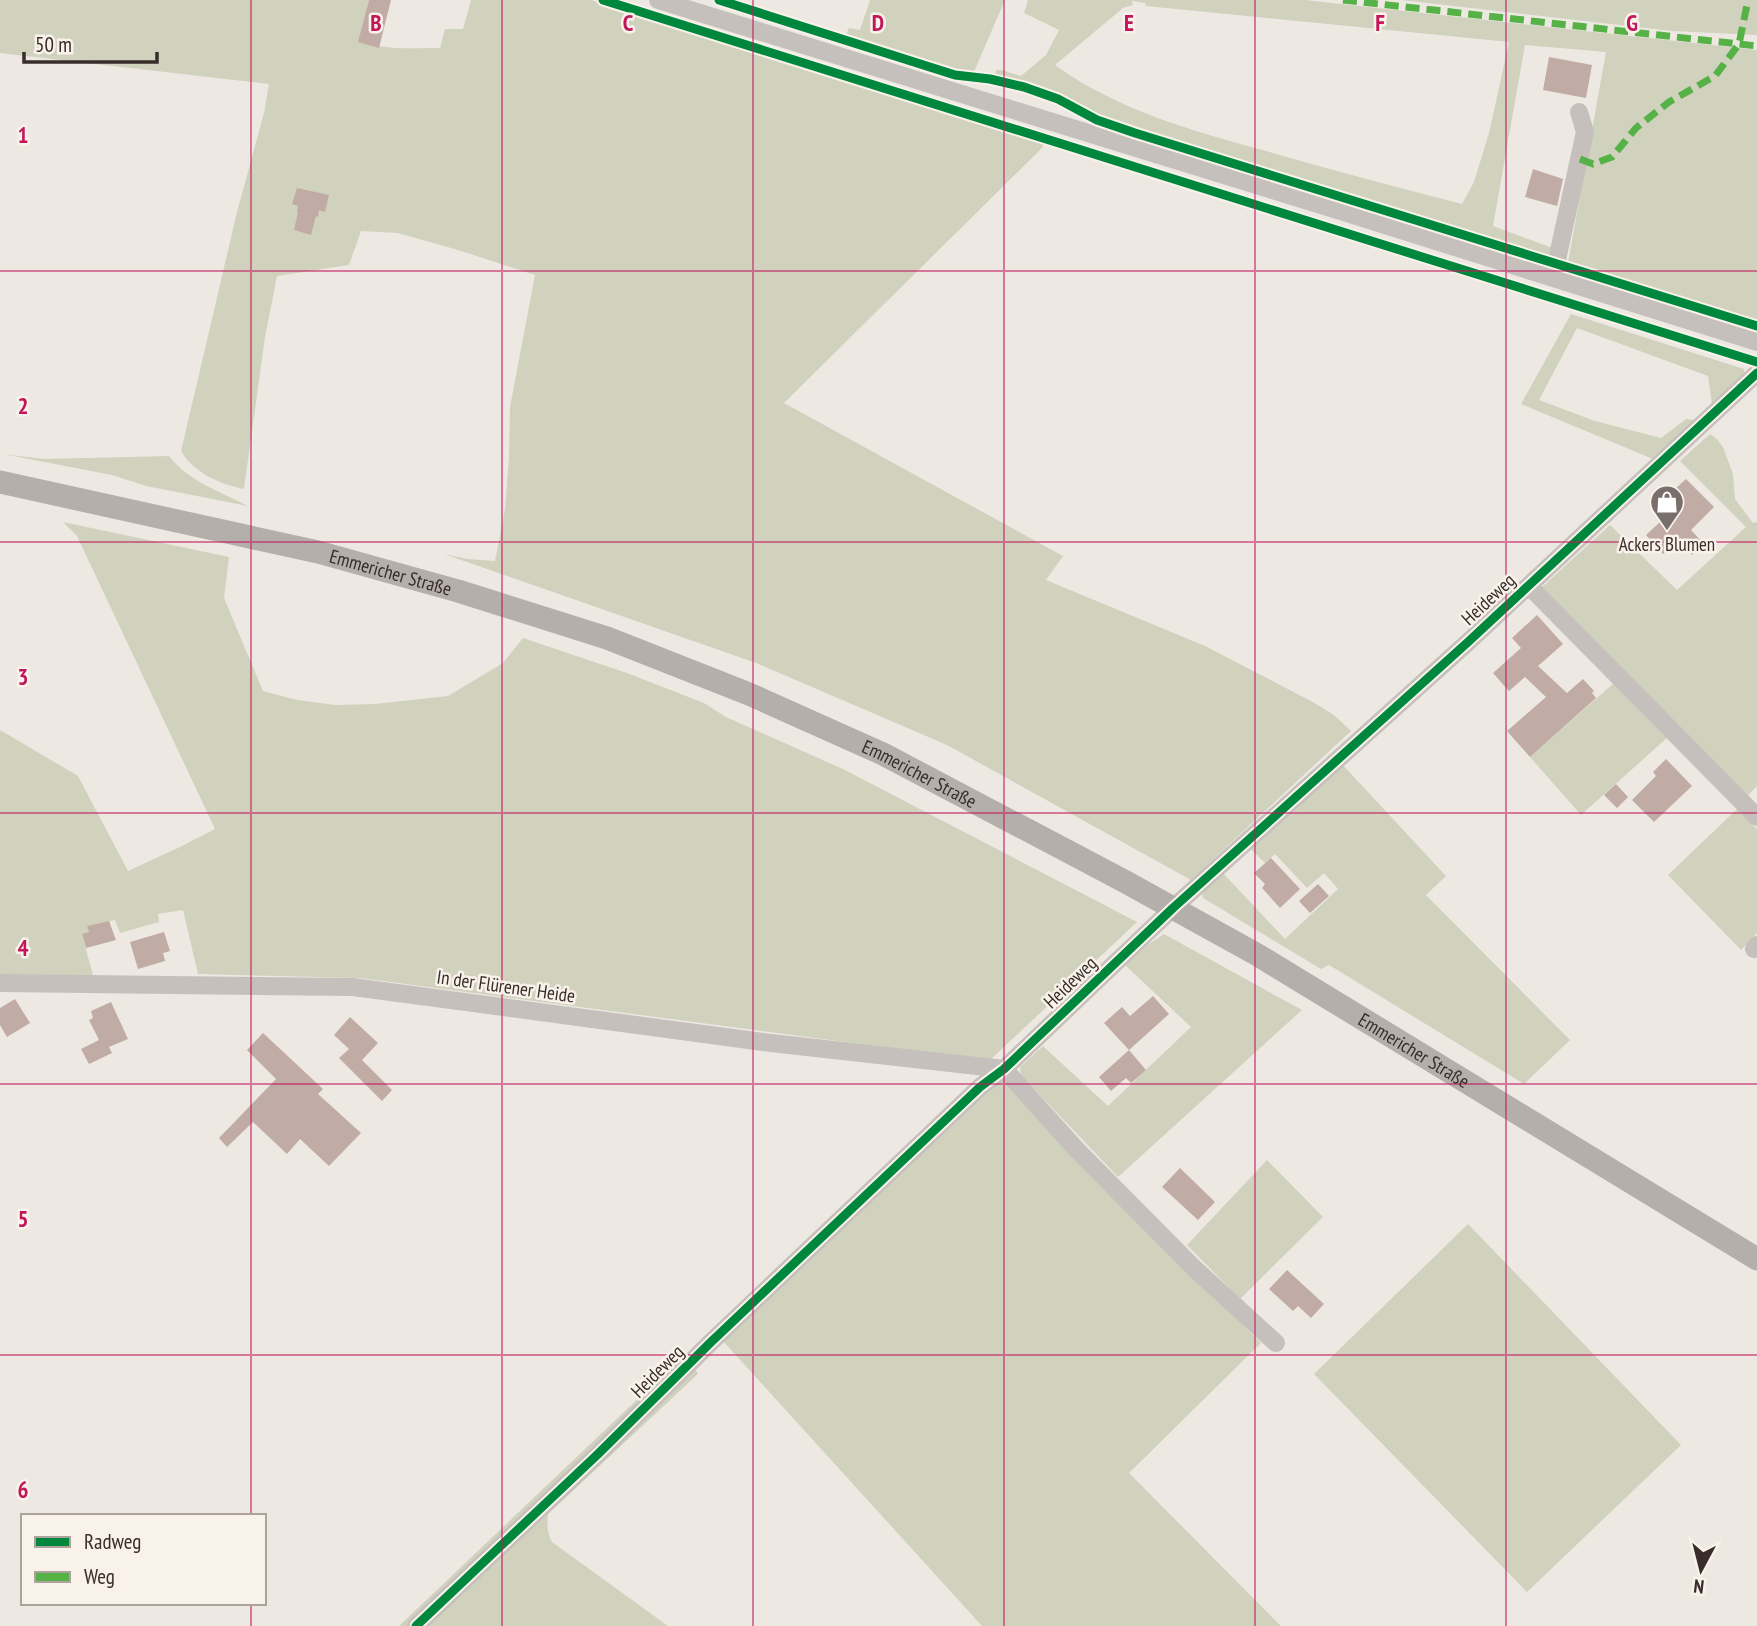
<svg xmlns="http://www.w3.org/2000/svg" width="1757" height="1626" viewBox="0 0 1757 1626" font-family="'PT Sans Narrow',sans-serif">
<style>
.green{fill:#d0d2be;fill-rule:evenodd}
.building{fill:#c0aca5}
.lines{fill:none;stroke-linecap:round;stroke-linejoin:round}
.minor{stroke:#c6c0bc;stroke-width:18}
.major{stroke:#b5afab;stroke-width:23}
.quiet{stroke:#56b246;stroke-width:7;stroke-dasharray:14 7;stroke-linecap:butt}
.cycleway-casing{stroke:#f9f2eb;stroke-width:13}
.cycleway{stroke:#00873e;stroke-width:9}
.grid{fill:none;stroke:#c2185b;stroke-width:2;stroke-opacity:0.55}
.labels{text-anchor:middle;stroke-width:5;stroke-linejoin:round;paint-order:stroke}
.poi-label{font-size:19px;fill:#382d2a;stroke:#f9f2eb}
.street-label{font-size:19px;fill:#382d2a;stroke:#f9f2eb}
.grid-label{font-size:23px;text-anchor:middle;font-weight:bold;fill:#c2185b;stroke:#f9f2eb;stroke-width:5;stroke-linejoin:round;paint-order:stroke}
</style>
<rect width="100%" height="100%" fill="#eee8e3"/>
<!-- green -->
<path class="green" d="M0,0H369L359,42C388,50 410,48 440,48L445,29H463L471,0H591L1045,142L1042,148L784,403L1063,556L1046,580L1205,646L1311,701L1334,715L1351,731L1191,880L947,745L756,663L444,554L468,559L495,561L505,509L509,457L510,407L535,275L458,250L398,233L361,231L349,265L277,276L265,337L244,489C219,484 194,473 181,451L237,212L264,113L269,84L0,53Z
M870,0H1005L973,74L846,35L849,28L860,30Z
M1028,0H1305L1757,50V321L1568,263L1606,52L1525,45L1493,226L1558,250L1553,258L1107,120L1062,96L998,77L995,74L996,70H1001L1021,76L1046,55L1059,30L1024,13ZM1132,1L1145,3L1146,6L1509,42L1489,133L1474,182L1462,204C1396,187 1331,170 1266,151C1193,131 1117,110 1055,65L1123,8L1133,5Z
M1401,0H1757V35L1672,31Z
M1571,314L1744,369L1745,376L1712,405L1708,376L1577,328L1539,400L1595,421L1661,438L1686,419L1695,420L1653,459L1521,404Z
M1710,434L1717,439L1723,447L1733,474L1735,499L1753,523L1757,522V786L1747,796L1542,587L1610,525L1677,590L1746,527L1680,461Z
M3,454L44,459L169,456C188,481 221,492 248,506L146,486L112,475Z
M63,522L229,557L224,598L263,691L297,700L335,705L375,704L448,696L503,663L523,638L627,673L704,703L726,717L843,769L1137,922L989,1061L360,978L198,974L183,910L158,914L159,922L120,933L115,920L87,926L89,932L82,935L93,975H0V730L78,776L128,871L180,847L215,829L77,536Z
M1614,683L1668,737L1581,815L1530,757Z
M1341,763L1446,876L1426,895L1570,1040L1524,1084L1329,965L1321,969L1203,898L1202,892L1220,870L1285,939L1338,889L1324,873L1307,888L1275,854L1265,863L1250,848Z
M1737,809L1757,829V933L1741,950L1668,875Z
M1164,934L1302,1010L1118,1177L1021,1075L1020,1067L1043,1046L1108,1106L1191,1027L1125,965L1147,945Z
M996,1081H1006L1107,1188L1261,1343L1129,1473L1281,1626H982L722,1340Z
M1267,1160L1323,1217L1240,1299L1187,1245Z
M1468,1224L1681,1445L1527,1592L1314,1374Z
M685,1354L698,1374L548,1514C547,1525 547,1533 552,1542L668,1626H399Z"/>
<!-- building -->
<path class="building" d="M369,0H391L379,48L358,42Z
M1549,57L1592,65L1586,98L1543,90Z
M1533,169L1563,179L1557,206L1525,197Z
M297,188L329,195L325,212L319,210L318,217L316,216L311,235L294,230L298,212L297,211L298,206L292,204Z
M1686,479L1714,507L1691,530L1704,544L1692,555L1678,540L1663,554L1646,535L1683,501L1673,491Z
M1537,615L1563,644L1538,666L1567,693L1583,679L1594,691L1592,693L1596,698L1530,757L1507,731L1546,697L1525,677L1509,691L1493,673L1521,648L1512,638Z
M1666,759L1692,786L1654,822L1632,800L1656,776L1653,772Z
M1616,784L1628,797L1617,808L1604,795Z
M1271,858L1300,889L1280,908L1262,888L1265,884L1254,873Z
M1318,884L1329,896L1310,913L1299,901Z
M109,921L116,940L86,948L82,934L89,932L87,926Z
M164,932L170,951L163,953L165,961L138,969L130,942Z
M1153,996L1169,1014L1129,1050L1104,1023L1122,1007L1130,1016Z
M15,999L30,1023L7,1037L0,1025V1008Z
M111,1002L128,1039L109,1047L112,1053L89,1064L81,1049L99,1040L89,1020L93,1018L91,1011Z
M350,1017L378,1043L362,1060L392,1090L382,1101L339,1058L349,1049L334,1035Z
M263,1033L323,1089L318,1094L361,1133L329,1166L300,1139L287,1154L253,1122L227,1147L219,1138L276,1079L247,1050Z
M1129,1050L1146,1070L1131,1083L1126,1078L1111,1091L1099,1077Z
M1180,1168L1215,1202L1198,1220L1162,1187Z
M1287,1270L1324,1304L1311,1318L1298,1306L1293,1311L1269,1289Z"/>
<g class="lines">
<!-- minor -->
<path class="minor" d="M658,0L1337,210L1757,342
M1553,278L1585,132L1579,112
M1529,586L1757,817
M1754,949L1757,945
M0,983L353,987L771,1043L1004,1069L1077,1150L1195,1269L1276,1343
M416,1626L598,1454L710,1343L980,1087L1004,1069L1173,908L1468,642L1757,373"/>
<!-- major -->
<path class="major" id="s1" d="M0,482L318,552L458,591L607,638L749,694L883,754L1124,881L1256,954L1757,1259"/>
<!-- quiet -->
<path class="quiet" d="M1343,0L1757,46
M1580,159L1593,164L1612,157L1636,128L1669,102L1715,76L1739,44L1748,0"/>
<!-- cycleway casing -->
<g class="cycleway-casing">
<path id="cycleway" d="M603,0L1757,362
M719,0L955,75L990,79L1024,87L1058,99L1097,120L1135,133L1757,326
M416,1626L598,1454L710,1343L980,1087L1004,1069L1173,908L1468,642L1757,373"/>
</g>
<!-- cycleway -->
<use href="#cycleway" class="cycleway"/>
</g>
<!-- grid -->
<path class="grid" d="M251,0V1516M502,0V1626M753,0V1626M1004,0V1626M1255,0V1626M1506,0V1626M0,271H1757M0,542H1757M0,813H1757M0,1084H1757M0,1355H1757M251,1603V1626"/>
<!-- icons -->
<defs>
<g id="shop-pin" transform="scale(1.75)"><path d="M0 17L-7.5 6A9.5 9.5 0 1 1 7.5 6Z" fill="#786e6b" stroke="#f9f2eb"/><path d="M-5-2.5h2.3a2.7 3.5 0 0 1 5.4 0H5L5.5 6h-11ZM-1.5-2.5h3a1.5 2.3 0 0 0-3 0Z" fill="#fff"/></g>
</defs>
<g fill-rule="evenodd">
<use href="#shop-pin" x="1667" y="502"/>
</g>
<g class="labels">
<!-- poi labels -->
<g class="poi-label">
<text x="1667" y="551">Ackers Blumen</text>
</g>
<!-- street labels -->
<g class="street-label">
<text dy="7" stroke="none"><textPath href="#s1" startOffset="401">Emmericher Straße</textPath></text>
<text transform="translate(1488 599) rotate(-43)" y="7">Heideweg</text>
<text dy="7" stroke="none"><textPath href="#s1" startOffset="968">Emmericher Straße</textPath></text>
<text transform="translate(1070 982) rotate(-44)" y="7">Heideweg</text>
<text transform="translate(506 986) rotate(8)" y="7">In der Flürener Heide</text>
<text dy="7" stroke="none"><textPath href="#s1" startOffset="1535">Emmericher Straße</textPath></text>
<text transform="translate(657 1371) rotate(-45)" y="7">Heideweg</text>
</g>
</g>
<g class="grid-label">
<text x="376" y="31">B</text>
<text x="628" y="31">C</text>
<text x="878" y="31">D</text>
<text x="1129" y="31">E</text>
<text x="1380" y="31">F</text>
<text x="1632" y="31">G</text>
<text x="23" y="143">1</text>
<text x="23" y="414">2</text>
<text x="23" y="685">3</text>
<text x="23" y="956">4</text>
<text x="23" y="1227">5</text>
<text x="23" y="1498">6</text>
</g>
<!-- legend -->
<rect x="21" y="1514" width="245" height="91" fill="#f9f2eb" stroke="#aca39e" stroke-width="2"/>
<rect x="35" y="1537" width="35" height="10" fill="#00873e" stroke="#aca39e" stroke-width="2"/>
<text x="84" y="1549" font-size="21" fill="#382d2a">Radweg</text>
<rect x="35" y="1572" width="35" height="10" fill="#56b246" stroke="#aca39e" stroke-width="2"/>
<text x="84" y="1584" font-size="21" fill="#382d2a">Weg</text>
<!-- north arrow -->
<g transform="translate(1701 1570) rotate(187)" stroke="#f9f2eb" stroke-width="5" paint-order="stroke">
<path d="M0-5L12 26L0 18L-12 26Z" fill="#382d2a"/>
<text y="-10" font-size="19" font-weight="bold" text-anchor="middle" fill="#382d2a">N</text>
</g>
<!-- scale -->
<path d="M24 52v10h133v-10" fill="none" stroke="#382d2a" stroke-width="3.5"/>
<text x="35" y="52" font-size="21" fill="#382d2a" stroke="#f9f2eb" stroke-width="5" paint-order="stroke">50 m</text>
</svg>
